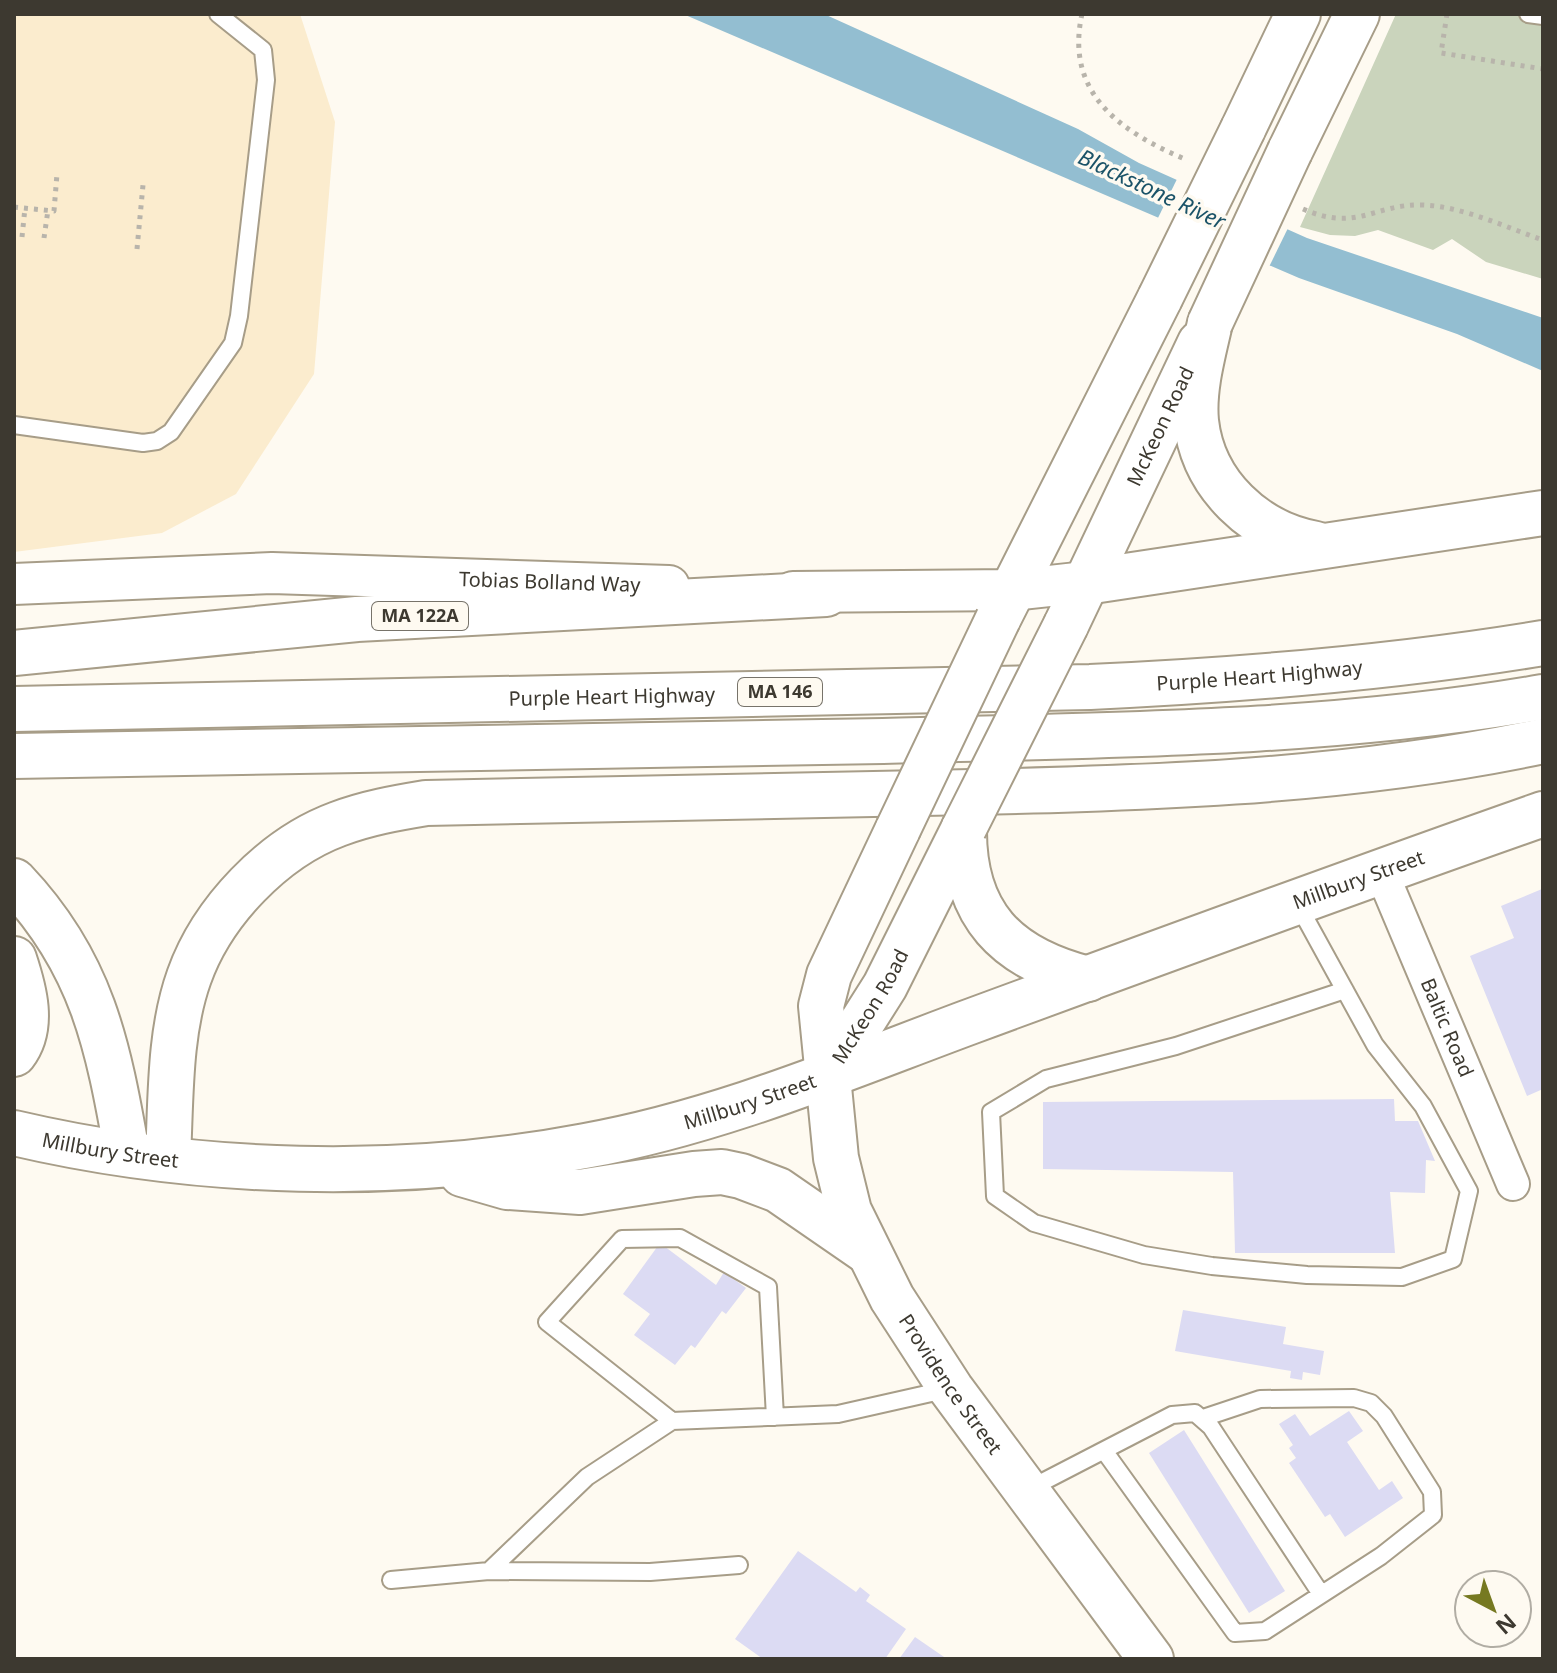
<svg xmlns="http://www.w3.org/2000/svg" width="1557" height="1673" viewBox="0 0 1557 1673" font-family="'Noto Sans',sans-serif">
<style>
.built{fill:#fbecce}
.green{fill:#cad4bc}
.water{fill:#93bed1}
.pier{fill:#fefaf1}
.building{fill:#dcdbf3}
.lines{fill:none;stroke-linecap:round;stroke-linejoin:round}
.service-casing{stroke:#a79d88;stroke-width:20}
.minor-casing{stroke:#a79d88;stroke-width:36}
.tertiary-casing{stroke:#a79d88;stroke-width:44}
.secondary-casing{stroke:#a79d88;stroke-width:48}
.motorway-casing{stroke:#a79d88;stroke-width:48}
.path{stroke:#b8b4ab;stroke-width:5;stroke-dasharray:4 6;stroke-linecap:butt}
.service{stroke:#fff;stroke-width:16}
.minor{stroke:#fff;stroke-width:32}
.tertiary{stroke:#fff;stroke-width:40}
.secondary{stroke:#fff;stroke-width:44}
.motorway{stroke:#fff;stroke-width:44}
.secondary-bridge-casing{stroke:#a79d88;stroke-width:48;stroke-linecap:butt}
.secondary-bridge{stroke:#fff;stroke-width:44}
.labels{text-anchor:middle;stroke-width:7;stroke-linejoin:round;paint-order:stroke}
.shield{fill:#fefaf1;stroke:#77736a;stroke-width:2}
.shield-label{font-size:18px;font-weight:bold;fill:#3d3930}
.street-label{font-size:20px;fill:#3d3930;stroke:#fefaf1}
.water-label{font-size:22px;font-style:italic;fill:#1b5368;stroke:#fefaf1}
</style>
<rect width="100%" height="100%" fill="#fefaf1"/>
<!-- built -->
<path class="built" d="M14,14H300L335,122L314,374L236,494L162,533L14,552Z"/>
<!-- green -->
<path class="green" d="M1396,14H1543V279L1486,262L1452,239L1433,250L1378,230L1355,236L1330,235L1300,227Z"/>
<!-- water -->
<path class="water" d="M683,14H824L1078,129L1139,163L1307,238L1543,318V371L1457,334L1299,278Z"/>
<!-- pier -->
<path class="pier" d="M1178,177L1289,226L1268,269L1157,220Z"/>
<!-- building -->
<path class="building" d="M1542,889L1543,1089L1527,1096L1470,956L1514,938L1501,906Z
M1394,1099L1395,1121H1418L1435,1161L1426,1160L1425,1193L1390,1192L1395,1253H1235L1233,1172L1043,1169V1102Z
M660,1243L716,1285L724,1272L746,1288L726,1314L722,1311L695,1348L691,1345L675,1365L634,1335L650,1314L623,1294Z
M1183,1310L1286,1327L1283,1344L1324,1351L1320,1375L1303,1372L1302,1380L1290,1378L1291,1371L1175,1351Z
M1349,1411L1363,1431L1347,1442L1379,1490L1392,1481L1403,1498L1345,1537L1330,1514L1325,1517L1289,1463L1296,1458L1289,1448L1293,1445L1279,1424L1295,1414L1310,1436Z
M1184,1430L1285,1591L1249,1613L1149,1453Z
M798,1551L856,1592L860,1587L870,1595L866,1601L906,1629L885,1659H763L735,1639Z
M915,1637L947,1659H899Z"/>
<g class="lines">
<!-- service casing -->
<g class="service-casing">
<path id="service" d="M1528,14L1543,16
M14,425L143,443L157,441L171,432L233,343L239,316L266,80L263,50L218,14
M1297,903L1375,1045L1423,1106L1469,1191L1453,1259L1402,1277L1307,1275L1212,1266L1144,1255L1034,1223L995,1196L991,1112L1046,1079L1176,1046L1345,990
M672,1421L547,1322L622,1239L680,1238L768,1287L775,1417
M1105,1452L1235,1633L1265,1631L1381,1556L1433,1515L1432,1492L1384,1416L1371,1403L1354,1398L1260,1399L1203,1418
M1027,1490L1172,1415L1195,1413L1211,1427L1321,1594
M739,1565L650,1572L489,1571L587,1477L672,1421L838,1414L949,1389
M391,1580L489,1571"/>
</g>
<!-- minor casing -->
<g class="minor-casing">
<g id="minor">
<path id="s1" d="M1381,871L1513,1184"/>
</g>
</g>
<!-- tertiary casing -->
<g class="tertiary-casing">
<g id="tertiary">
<path id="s2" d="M14,584L272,573L669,586"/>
<path d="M793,592L1012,590L1086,582"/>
</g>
</g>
<!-- secondary casing -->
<g class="secondary-casing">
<g id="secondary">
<path d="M1243,129L1298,14"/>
<path d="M1290,151L1357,14"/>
<path d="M998,619L1160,298"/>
<path id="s3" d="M1066,625L1200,343"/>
<path d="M964,828C963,915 1006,958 1088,979"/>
<path id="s4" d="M898,829L829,975L821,1006L836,1158L849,1211L892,1298L951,1389L1151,1659"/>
<path id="s5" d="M830,1073L885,986L964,828"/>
<path id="s6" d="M14,1133C198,1176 400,1181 585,1146C719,1122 845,1068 972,1021C1162,951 1352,881 1543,814"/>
<path d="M462,1174L507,1187L580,1192L694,1174L722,1172L741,1176L778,1190L865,1250"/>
</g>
</g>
<!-- motorway casing -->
<g class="motorway-casing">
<g id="motorway">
<path d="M1210,323C1203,354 1193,389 1196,421C1203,485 1255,533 1316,544"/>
<path d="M1086,582L1543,513"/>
<path d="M14,653L357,619L826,594"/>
<path id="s7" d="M14,709L1090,687C1242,680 1393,668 1543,643"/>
<path d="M14,756C304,752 594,748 883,741C1104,735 1325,735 1543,697"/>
<path d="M14,881C92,963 108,1045 127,1153"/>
<path d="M14,959C24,989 35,1027 14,1054"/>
<path d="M168,1157C171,1098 169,1033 189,977C212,912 273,848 338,824C367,813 396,808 426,803C592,800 757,796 923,793C1130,789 1340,784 1543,741"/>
</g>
</g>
<!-- path -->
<path class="path" d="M1082,14C1064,95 1123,133 1187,160
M1447,14L1441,53L1543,69
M14,207L54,211L57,174
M1303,209C1358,233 1374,203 1424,205C1464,207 1505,227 1543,240
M22,237L25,208
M44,238L48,210
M137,249L143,185"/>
<!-- service -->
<use href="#service" class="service"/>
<!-- minor -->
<use href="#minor" class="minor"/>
<!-- tertiary -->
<use href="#tertiary" class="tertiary"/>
<!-- secondary -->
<use href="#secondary" class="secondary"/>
<!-- motorway -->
<use href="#motorway" class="motorway"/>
<!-- secondary-bridge casing -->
<g class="secondary-bridge-casing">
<path id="secondary-bridge" d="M1160,298L1243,129
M1210,323L1290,151
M964,828L1066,625
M898,829L998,619"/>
</g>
<!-- secondary-bridge -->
<use href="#secondary-bridge" class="secondary-bridge"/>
</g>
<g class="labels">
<!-- shield labels -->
<g class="shield">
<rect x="372" y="602" width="96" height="28" rx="6"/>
<rect x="738" y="678" width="84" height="28" rx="6"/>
</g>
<g class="shield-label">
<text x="420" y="622">MA 122A</text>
<text x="780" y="698">MA 146</text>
</g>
<!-- street labels -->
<g class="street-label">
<text dy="7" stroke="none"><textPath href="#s3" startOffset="220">McKeon Road</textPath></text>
<text dy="7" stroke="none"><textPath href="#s2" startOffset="536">Tobias Bolland Way</textPath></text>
<text dy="7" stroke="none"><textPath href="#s7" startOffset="1246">Purple Heart Highway</textPath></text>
<text dy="7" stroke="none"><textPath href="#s7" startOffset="598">Purple Heart Highway</textPath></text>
<text dy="7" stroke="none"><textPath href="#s6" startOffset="1394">Millbury Street</textPath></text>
<text dy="7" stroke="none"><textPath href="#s5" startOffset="78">McKeon Road</textPath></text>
<text dy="7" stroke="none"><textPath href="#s1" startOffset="170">Baltic Road</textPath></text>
<text dy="7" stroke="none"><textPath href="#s6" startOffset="746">Millbury Street</textPath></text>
<text dy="7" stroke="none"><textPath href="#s6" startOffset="98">Millbury Street</textPath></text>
<text dy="7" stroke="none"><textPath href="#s4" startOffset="602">Providence Street</textPath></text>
</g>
<!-- water labels -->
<g class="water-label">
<text transform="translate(1152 189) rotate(25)" y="8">Blackstone River</text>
</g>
</g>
<!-- border -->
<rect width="1557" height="1673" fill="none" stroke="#3d3930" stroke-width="32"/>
<!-- north arrow -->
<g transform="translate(1493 1609) rotate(139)"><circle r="38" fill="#fefaf1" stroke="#b1ada4" stroke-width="2"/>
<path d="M0-6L14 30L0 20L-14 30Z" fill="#767921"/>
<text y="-12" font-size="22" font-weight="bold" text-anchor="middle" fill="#3d3930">N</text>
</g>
</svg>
